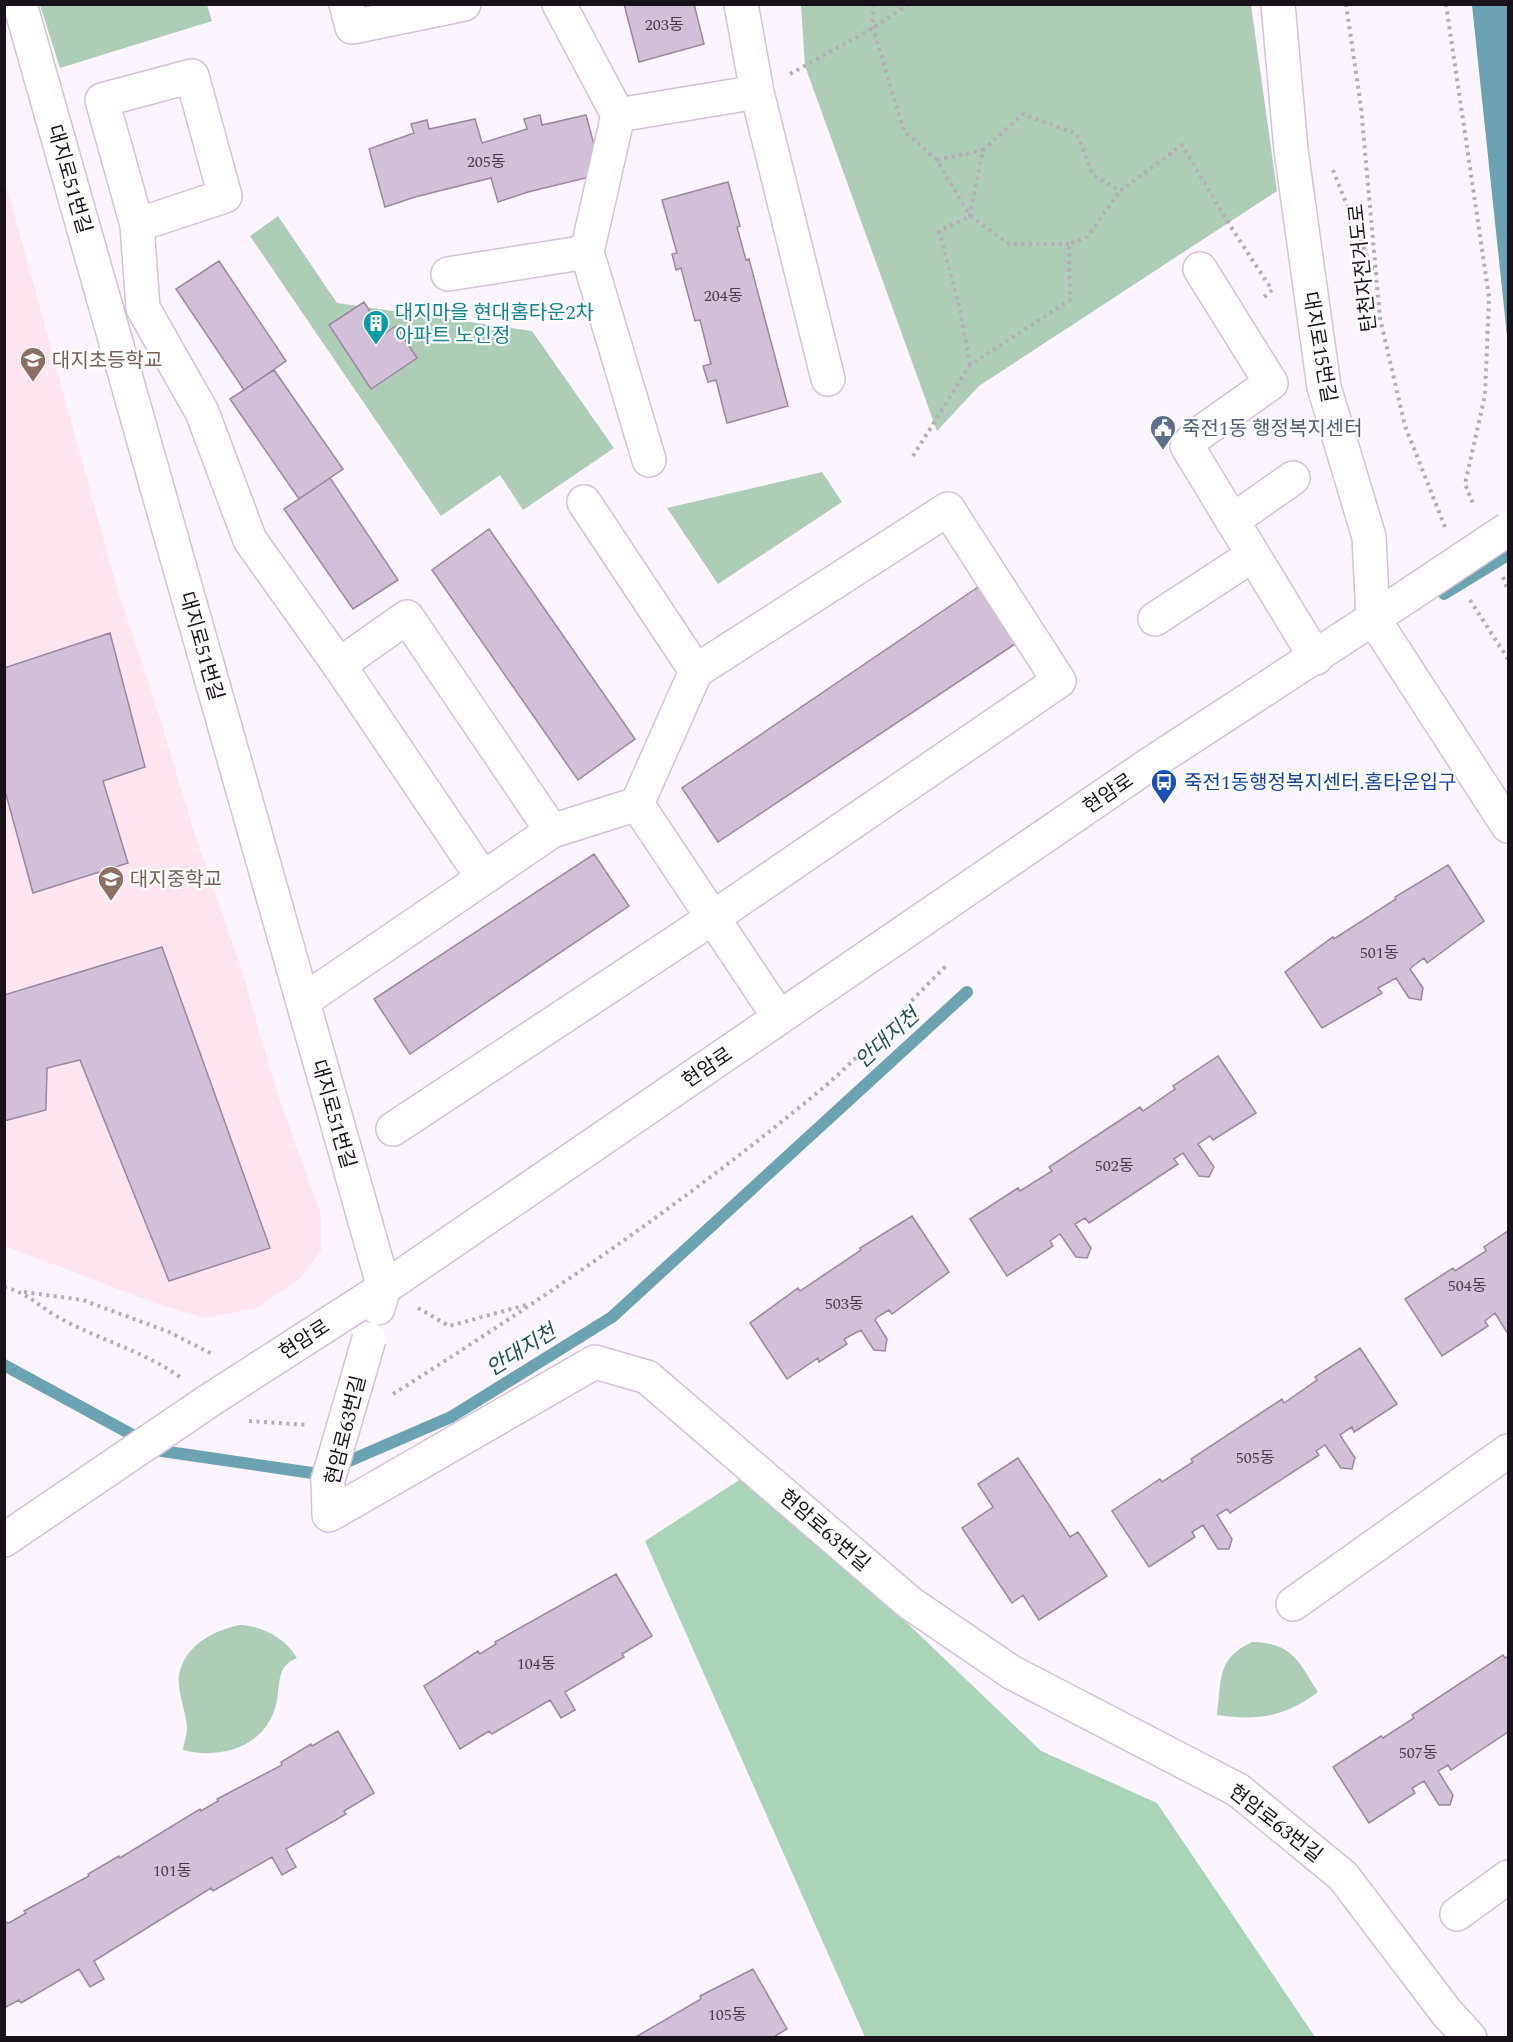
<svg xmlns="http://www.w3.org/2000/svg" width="1513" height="2042" viewBox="0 0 1513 2042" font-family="Spectral,'Noto Sans KR',serif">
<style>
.education{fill:#ffe5ef}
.green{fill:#adcdb7}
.forest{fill:#a9d4b7}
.water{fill:#6ca3b2}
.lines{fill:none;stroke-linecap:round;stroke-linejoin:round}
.stream{stroke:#6ca3b2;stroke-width:12}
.building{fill:#d2bfd8;stroke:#9a88a0;stroke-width:1.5}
.minor-casing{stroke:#d4c1da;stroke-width:36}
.path{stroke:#b5adb7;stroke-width:4;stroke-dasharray:3 4.5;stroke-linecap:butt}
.minor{stroke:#fff;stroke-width:33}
.minor-bridge-casing{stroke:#d4c1da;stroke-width:36;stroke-linecap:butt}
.minor-bridge{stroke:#fff;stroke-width:33}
.labels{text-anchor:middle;stroke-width:4.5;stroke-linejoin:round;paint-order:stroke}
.number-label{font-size:16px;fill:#473d4a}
.street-label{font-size:20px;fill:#19121b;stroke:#fff}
.culture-label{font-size:20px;fill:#0d838f;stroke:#fff;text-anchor:start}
.education-label{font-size:20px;fill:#785e54;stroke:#fff;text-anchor:start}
.service-label{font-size:20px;fill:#4e5e75;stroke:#fff;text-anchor:start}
.transit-label{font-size:20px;fill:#164399;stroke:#fff;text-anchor:start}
.water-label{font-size:21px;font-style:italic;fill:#1e4e5a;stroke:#fff}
</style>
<rect width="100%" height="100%" fill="#fcf4fe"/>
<!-- education -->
<path class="education" d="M4,177L117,588L156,705L195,835L241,968L277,1092L321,1215V1251L300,1279L257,1308L205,1318L160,1305L5,1246Z"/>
<!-- green -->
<path class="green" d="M40,5H207L212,21L60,68Z
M801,5H1251L1277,191L979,386L937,431L805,66Z
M278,216L337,303L532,331L614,448L523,510L500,475L441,516L250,236Z
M822,472L842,502L718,584L667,508Z
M240,1625C263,1626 285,1638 297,1658C275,1667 281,1685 276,1705C265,1747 221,1760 183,1750C184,1743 187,1735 187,1727C186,1711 177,1692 179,1676C183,1646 214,1630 240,1625Z
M1252,1642C1293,1643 1298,1661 1318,1692C1285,1717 1257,1721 1217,1715C1222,1679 1216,1659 1252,1642Z"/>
<!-- forest -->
<path class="forest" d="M750,1473L1041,1751L1157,1803L1315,2037H865L645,1541Z"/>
<!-- water -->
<path class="water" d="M1472,5H1508V345Z"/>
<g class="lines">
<!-- stream -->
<path class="stream" d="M1444,594L1508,555
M4,1365L162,1451L319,1474L451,1417L612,1317L967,992"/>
</g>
<!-- building -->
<path class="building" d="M624,4H694L704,44L639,62Z
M540,115L542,125L586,115L602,174L528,192L498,202L491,178L415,197L385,207L369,149L414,133L411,124L427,120L429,129L475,119L482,143L527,129L524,119Z
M728,182L740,226L737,227L746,260L749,259L788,406L727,423L716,380L708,382L703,366L711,364L700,320L695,321L681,268L676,270L672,254L677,253L662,200Z
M219,261L286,361L244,390L176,289Z
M364,302L384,334L396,326L417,358L371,389L329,325Z
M274,370L343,469L299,499L230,399Z
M330,478L398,580L353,609L284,509Z
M489,529L635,739L578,780L432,570Z
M984,583L1021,640L718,842L682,788Z
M110,633L145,767L103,781L128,863L33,893L4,787V668Z
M594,854L629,906L410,1054L374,999Z
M1448,865L1484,921L1427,963L1424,958L1413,966L1410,969L1423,988L1421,1000L1409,998L1396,978L1378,988L1382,993L1322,1028L1285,972L1333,937L1334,939L1396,899L1395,897Z
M162,947L270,1248L169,1281L80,1060L47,1068L46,1110L4,1121V995Z
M1218,1056L1256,1113L1213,1140L1210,1136L1198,1144L1214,1167L1209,1177L1199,1176L1183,1153L1174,1159L1178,1164L1089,1223L1085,1218L1075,1224L1091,1248L1087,1258L1076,1257L1060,1234L1050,1241L1053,1246L1007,1276L970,1219L1018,1188L1020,1191L1052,1171L1049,1167L1140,1107L1143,1111L1175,1089L1173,1086Z
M912,1216L949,1272L892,1314L889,1310L877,1317L875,1320L887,1339L885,1351L874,1350L861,1330L844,1339L847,1344L819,1362L818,1358L787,1379L750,1323L798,1288L800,1291L861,1250L860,1248Z
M1508,1231V1334L1495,1313L1485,1321L1488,1326L1442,1356L1405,1299L1453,1268L1455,1271L1486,1251L1484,1247Z
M1360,1348L1397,1404L1354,1432L1352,1427L1340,1435L1355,1458L1352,1469L1341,1468L1325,1445L1316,1451L1319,1455L1230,1513L1227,1509L1217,1515L1232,1539L1229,1549H1218L1203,1525L1192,1532L1195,1537L1149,1567L1112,1511L1160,1479L1162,1482L1193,1462L1191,1459L1282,1399L1284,1403L1317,1380L1315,1377Z
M1018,1458L1070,1537L1078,1532L1107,1576L1039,1620L1023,1595L1012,1603L962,1528L993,1507L978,1484Z
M616,1574L652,1636L622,1654L624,1657L565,1692L575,1710L561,1718L550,1700L492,1734L489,1731L460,1749L424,1686L478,1651L480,1654L496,1644L495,1642Z
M1503,1655L1505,1658L1508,1656V1732L1451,1770L1448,1765L1438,1771L1453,1795L1450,1805H1439L1424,1781L1412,1788L1415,1793L1369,1823L1333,1767L1381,1736L1383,1738L1414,1718L1412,1715Z
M338,1731L374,1793L344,1811L346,1814L286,1849L296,1867L282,1875L272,1857L213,1891L211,1888L94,1961L104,1979L90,1987L79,1969L21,2003L19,2000L4,2008V1922L9,1923L26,1913L24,1911L89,1876L88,1874L119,1856L120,1858L200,1809L201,1811L218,1801L217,1799L282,1765L281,1762L311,1744L312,1746Z
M753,1969L787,2029L772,2038H634L701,1999L700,1996Z"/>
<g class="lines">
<!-- minor casing -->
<g class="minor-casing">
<path id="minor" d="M20,4L384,1288L378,1308
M346,4L352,27L464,4
M559,4L618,115L587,252L649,460
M741,4L757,92
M1278,4L1291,150L1324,387L1369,537L1373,618L1508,826
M618,115L757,92L828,379
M137,225L225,196L192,76L102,100L137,225L143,308L202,412L250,540L339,665
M1200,269L1271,383L1196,436L1187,446L1316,658
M448,274L587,252
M584,502L696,671
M1232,521L1293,478
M1155,619L1253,555
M483,878L339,665L407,617L552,831
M303,1001L552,831L637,804L779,1017
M393,1129L714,917L1059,681L948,509L696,671L637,804
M328,1480L329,1515L595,1362L647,1377L910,1603L1011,1672L1238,1790L1343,1876L1447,2013L1470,2038
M4,1540L210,1400L384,1288L1150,764L1409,595
M1293,1604L1508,1451
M1457,1914L1508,1877"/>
</g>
<!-- path -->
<path class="path" d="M873,4V28L904,131L937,160L970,216L983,150L1023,114L1077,134L1093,175L1120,191L1182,145L1229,224L1272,290L1262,299
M1346,4L1361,107L1380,318L1405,426L1445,527
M1446,4L1489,297L1485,395L1465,484L1474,506
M790,74L873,28L909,4
M937,160L983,150
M1333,170L1374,274
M970,365L960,309L939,231L970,216L1009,244H1069
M913,456L970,365L1070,300L1069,244L1087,237L1120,191
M1503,577L1508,591
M1470,600L1508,659
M4,1287C28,1293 36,1304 56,1316C96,1339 142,1350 180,1377
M24,1292L83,1300L169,1332L214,1355
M418,1308L449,1326L526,1305
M393,1394C542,1300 687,1201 823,1088C866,1051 905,1006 946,966
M249,1421L307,1425"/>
<!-- minor -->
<use href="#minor" class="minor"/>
<!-- minor-bridge casing -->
<g class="minor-bridge-casing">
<path id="minor-bridge" d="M1409,595L1508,529
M328,1480L369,1339"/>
</g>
<!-- minor-bridge -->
<use href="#minor-bridge" class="minor-bridge"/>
</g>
<!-- icons -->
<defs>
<g id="building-pin" transform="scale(1.35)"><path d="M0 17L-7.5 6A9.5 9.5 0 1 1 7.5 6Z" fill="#0f9aa8" stroke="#fff"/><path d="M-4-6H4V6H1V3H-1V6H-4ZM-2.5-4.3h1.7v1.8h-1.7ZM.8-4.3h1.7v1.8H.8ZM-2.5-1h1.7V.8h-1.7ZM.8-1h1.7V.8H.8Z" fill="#fff"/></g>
<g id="school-pin" transform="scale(1.35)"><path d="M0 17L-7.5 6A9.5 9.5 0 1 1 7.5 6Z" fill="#8d6e63" stroke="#fff"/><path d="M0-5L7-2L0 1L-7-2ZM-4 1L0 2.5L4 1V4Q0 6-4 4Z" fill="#fff"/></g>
<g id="civic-pin" transform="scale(1.35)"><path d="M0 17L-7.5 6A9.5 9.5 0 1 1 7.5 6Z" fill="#5c6f8a" stroke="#fff"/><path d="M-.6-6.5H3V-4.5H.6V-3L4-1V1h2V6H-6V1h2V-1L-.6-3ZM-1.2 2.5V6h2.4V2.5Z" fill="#fff"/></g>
<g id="bus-pin" transform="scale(1.35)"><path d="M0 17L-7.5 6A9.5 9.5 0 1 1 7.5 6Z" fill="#1a4fb4" stroke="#fff"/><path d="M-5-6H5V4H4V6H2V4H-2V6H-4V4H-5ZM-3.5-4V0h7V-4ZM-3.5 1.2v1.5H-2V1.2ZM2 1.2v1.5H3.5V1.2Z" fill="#fff"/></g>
</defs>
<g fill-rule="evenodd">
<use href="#building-pin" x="376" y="323"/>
<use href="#school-pin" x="33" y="360"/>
<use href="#civic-pin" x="1163" y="428"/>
<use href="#bus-pin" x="1164" y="782"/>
<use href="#school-pin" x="111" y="879"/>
</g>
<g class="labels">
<!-- number labels -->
<g class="number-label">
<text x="664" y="30">203동</text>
<text x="486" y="167">205동</text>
<text x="723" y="301">204동</text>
<text x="1379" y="958">501동</text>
<text x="1114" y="1171">502동</text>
<text x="1467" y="1291">504동</text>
<text x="844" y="1309">503동</text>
<text x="1255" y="1463">505동</text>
<text x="536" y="1669">104동</text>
<text x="1418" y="1758">507동</text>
<text x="172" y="1876">101동</text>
<text x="727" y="2020">105동</text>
</g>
<!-- street labels -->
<g class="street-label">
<text transform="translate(70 179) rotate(74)" y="7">대지로51번길</text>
<text transform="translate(1362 268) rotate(-96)" y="7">탄천자전거도로</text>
<text transform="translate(1320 347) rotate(80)" y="7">대지로15번길</text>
<text transform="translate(202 646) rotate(74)" y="7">대지로51번길</text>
<text transform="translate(1108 793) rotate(-34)" y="7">현암로</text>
<text transform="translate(707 1067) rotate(-34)" y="7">현암로</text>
<text transform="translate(334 1114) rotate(74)" y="7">대지로51번길</text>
<text transform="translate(304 1339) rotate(-33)" y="7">현암로</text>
<text transform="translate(345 1430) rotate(-76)" y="7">현암로63번길</text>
<text transform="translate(825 1530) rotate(41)" y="7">현암로63번길</text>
<text transform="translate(1276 1823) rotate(38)" y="7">현암로63번길</text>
</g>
<!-- culture labels -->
<g class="culture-label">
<text x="395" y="319">대지마을 현대홈타운2차<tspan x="395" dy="23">아파트 노인정</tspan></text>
</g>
<!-- education labels -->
<g class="education-label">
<text x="52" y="367">대지초등학교</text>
<text x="130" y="886">대지중학교</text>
</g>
<!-- service labels -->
<g class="service-label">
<text x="1182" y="435">죽전1동 행정복지센터</text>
</g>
<!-- transit labels -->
<g class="transit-label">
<text x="1184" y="789">죽전1동행정복지센터.홈타운입구</text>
</g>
<!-- water labels -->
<g class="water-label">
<text transform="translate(887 1038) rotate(-42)" y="7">안대지천</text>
<text transform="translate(521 1350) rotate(-32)" y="7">안대지천</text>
</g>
</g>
<!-- border -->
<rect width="1513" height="2042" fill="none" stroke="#19121b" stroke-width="12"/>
</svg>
